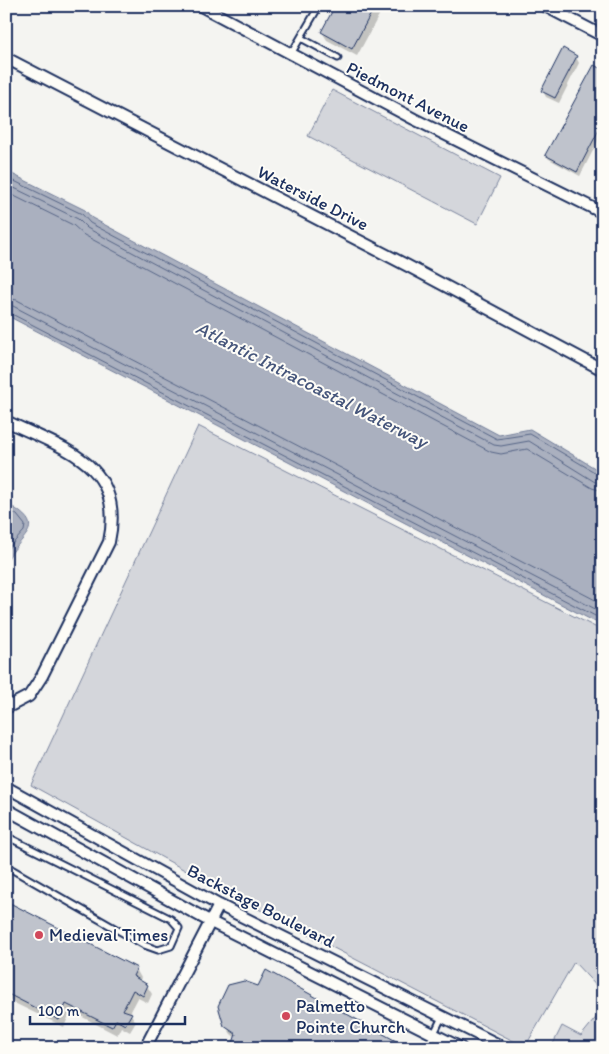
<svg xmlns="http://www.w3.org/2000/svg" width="609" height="1054" viewBox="0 0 609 1054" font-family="Itim,sans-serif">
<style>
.green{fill:#d4d6db;stroke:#78829c}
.water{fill:#aab0bf;stroke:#717c98}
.shadow{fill:#0003}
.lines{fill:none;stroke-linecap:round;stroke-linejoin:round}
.shore{stroke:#546385;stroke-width:1}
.building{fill:#bfc3cc;stroke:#1b2f5e}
.lane-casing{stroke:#1b2f5e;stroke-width:9}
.street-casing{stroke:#1b2f5e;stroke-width:14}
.lane{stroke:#fdfcf7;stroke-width:5}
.street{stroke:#fdfcf7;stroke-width:10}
.poi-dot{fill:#d1495b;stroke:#fdfcf7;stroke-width:2}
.labels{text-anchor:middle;stroke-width:4;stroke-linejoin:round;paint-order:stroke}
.street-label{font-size:18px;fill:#1b2f5e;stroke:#fdfcf7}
.poi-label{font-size:18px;fill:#1b2f5e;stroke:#fdfcf7;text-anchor:start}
.water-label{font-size:19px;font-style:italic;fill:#46567b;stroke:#fdfcf7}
</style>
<rect width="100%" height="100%" fill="#f4f4f1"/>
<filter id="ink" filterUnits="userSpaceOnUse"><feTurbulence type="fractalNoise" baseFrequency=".02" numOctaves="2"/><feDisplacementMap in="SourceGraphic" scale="10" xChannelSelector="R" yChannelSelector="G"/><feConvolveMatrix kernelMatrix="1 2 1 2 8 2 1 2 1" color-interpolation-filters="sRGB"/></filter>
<g filter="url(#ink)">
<!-- green -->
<path class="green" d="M332,90L500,178L477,224L308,136Z
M198,426L603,631V993L574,962L525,1047L210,884L31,785Z
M603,1009V1048H551L562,1026L581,1036Z"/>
<!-- water -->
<path class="water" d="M6,171L85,210L92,218L499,435L530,429L603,473V626L6,315Z
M6,503C50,528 22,532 6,562Z"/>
<!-- shadow -->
<path class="shadow" d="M336,6H384L357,56L327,40L322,32Z
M576,57L579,63L559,103L546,97L543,91Z
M603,71V131L580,176L549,159L546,155Z
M6,904L136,969L141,978L139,981L147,986L152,994L148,1003L138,998L130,1013L136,1022L130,1032L121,1027L117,1035L71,1011L64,1027L6,999Z
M225,1025L397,1043L400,1048H237L235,1043L236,1038L231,1034Z"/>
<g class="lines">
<!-- shore -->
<path class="shore" d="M6,177L82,214L90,223L497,439L530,434L603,477
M6,184L78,219L87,228L494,445L501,446L529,441L595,482L603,483
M6,192L73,225L84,235L491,452L501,454L527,449L592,488L603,491
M6,298L17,300L603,604
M6,305L13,306L603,613
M6,311L603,620
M6,508L17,515L25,525L24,531L6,551"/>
</g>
<!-- building -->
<path class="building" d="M335,6H375L352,49L321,32Z
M563,48L577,56L555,98L541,91Z
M594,65L603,70V122L577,172L545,155Z
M6,901L137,968L133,976L148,985L143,996L133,990L123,1010L132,1013L125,1025L116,1020L112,1027L66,1004L59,1020L6,993Z
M266,970L398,1042L394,1048H243L233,1043L236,1034L224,1026L218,1006L228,985L244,981L258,986Z"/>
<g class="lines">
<!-- lane casing -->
<g class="lane-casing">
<path id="lane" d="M301,38L338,58
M291,54L319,6
M6,836L171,919L179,928L171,946L158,950L144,945L6,866
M427,1048L442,1017"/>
</g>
<!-- street casing -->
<g class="street-casing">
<path id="street" d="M201,6L414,119L603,213
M545,6L603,36
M6,58L408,266L603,370
M6,421C64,449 126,464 109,542L42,676L29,696L6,708
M6,787L219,905L505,1048
M6,809L211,922L461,1048
M145,1048L219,905"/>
</g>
<!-- lane -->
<use href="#lane" class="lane"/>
<!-- street -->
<use href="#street" class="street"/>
</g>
</g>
<!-- markers -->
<g class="poi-dot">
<circle cx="39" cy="935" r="5"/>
<circle cx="286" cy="1016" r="5"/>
</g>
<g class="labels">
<!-- street labels -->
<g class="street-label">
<text transform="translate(408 97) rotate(27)" y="6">Piedmont Avenue</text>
<text transform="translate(313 198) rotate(27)" y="6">Waterside Drive</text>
<text transform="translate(261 906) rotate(27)" y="6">Backstage Boulevard</text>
</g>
<!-- poi labels -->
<g class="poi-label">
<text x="49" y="941">Medieval Times</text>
<text x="296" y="1012">Palmetto<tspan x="296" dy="21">Pointe Church</tspan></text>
</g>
<!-- water labels -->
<g class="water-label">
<text transform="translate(312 384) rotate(27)" y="7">Atlantic Intracoastal Waterway</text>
</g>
</g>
<!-- margin -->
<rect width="609" height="1054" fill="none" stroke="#fdfcf7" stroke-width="25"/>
<rect x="12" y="12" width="584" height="1029" fill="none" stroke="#1b2f5e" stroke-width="2" filter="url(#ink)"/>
<!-- scale -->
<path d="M30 1016v8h155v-8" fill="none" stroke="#1b2f5e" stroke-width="2.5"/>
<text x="38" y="1016" font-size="15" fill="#1b2f5e" stroke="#fdfcf7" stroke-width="4" paint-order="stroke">100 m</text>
</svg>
